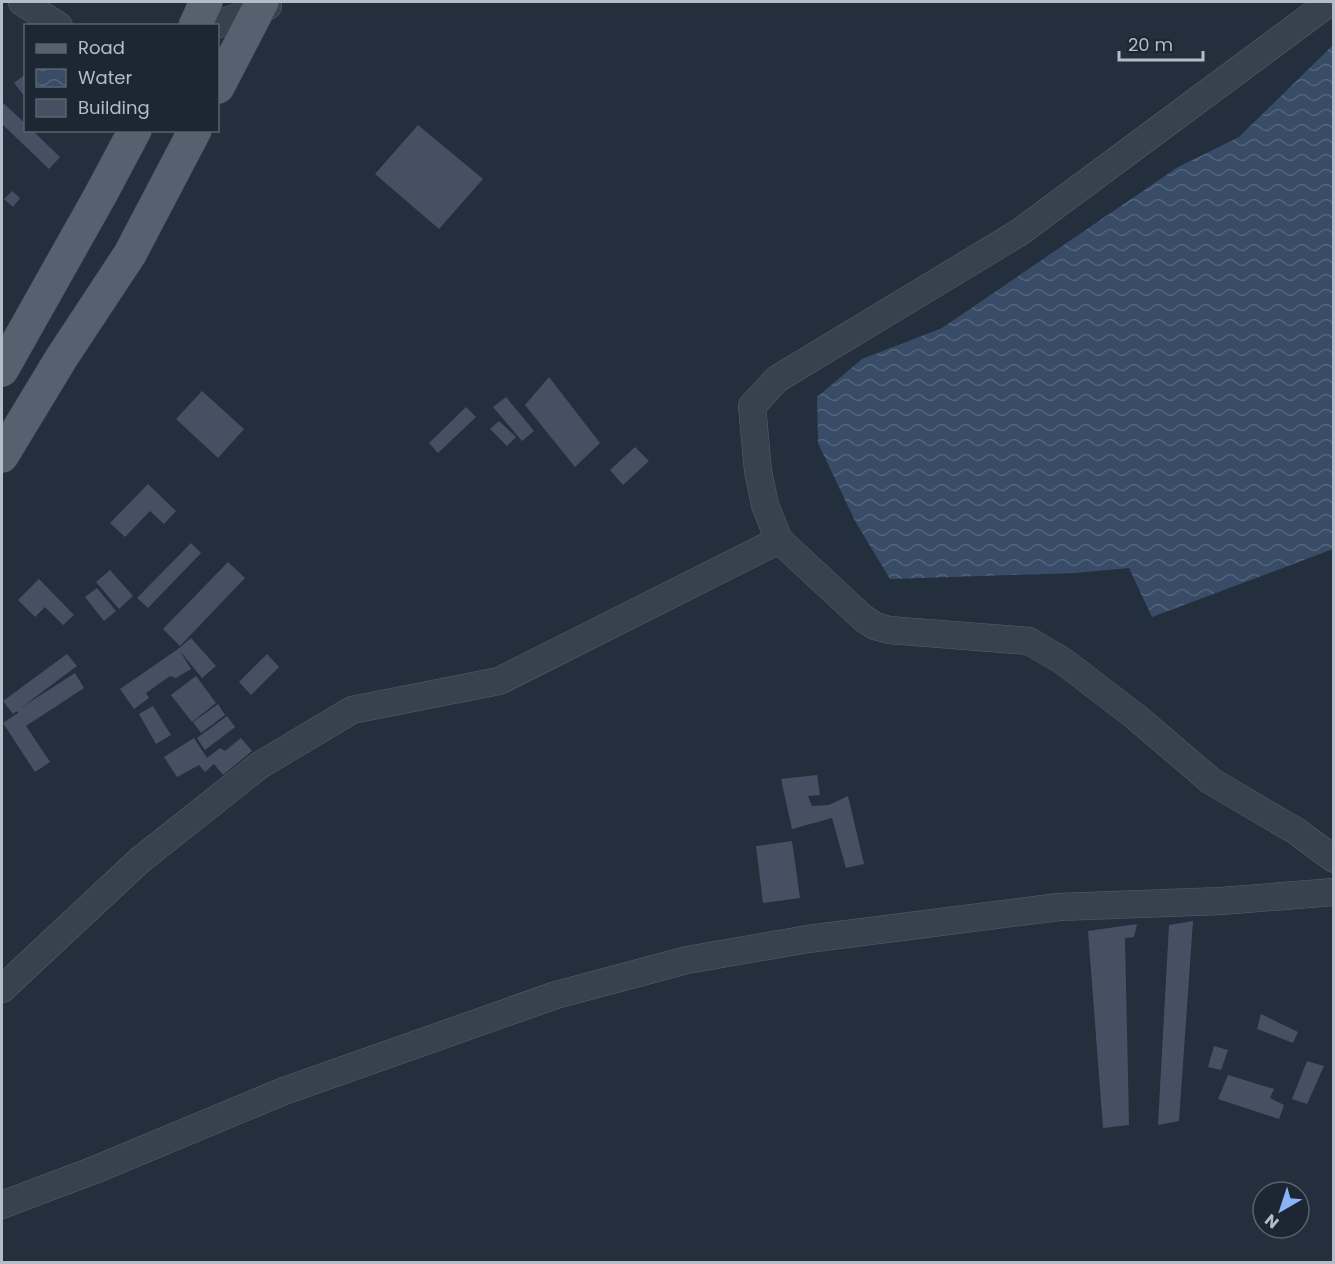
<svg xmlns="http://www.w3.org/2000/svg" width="1335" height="1264" viewBox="0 0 1335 1264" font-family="Poppins,sans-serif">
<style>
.water{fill:url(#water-waves)}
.building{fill:#455162}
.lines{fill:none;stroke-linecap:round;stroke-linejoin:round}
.minor-casing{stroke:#565f6c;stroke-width:28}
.major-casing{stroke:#414a57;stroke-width:34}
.minor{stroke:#38414e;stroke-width:27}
.major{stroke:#56606e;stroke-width:33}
</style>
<defs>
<pattern id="water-waves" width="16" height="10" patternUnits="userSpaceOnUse" patternTransform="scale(1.5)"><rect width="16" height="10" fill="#394c67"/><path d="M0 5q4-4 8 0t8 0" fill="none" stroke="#53647b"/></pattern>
</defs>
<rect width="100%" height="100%" fill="#242f3e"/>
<!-- water -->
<path class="water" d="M1333,45V549L1152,617L1129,568L1075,573L890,579L855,521L818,443L817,397L862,359L942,328L1178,167L1239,137Z"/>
<!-- building -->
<path class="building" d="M26,74V98L14,83Z
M2,102L26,124V130H32L60,157L49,169L2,124Z
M418,125L483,179L439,229L375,174Z
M12,191L20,198L13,207L4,199Z
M549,377L600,443L575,467L525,405Z
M202,391L244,429L218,458L176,419Z
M506,397L534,431L522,441L493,407Z
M466,407L476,417L438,453L429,443Z
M499,421L516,437L507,446L490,429Z
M635,447L649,461L623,485L610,470Z
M148,484L176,511L164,524L150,511L125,537L110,523Z
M191,543L201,553L148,608L137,598Z
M228,562L245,578L180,646L163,629Z
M110,570L133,596L119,609L96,582Z
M39,579L74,615L63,625L45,607L35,617L18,600Z
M97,588L116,611L104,621L85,597Z
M191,638L216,666L202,678L180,651L191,669L176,678L170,676L146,693L149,698L134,709L120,689L178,649Z
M67,654L77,666L22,707L75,673L84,688L26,726L50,762L35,772L3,723L18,713L17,711L13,714L3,701Z
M267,654L279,667L251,695L239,682Z
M196,676L216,703L192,722L171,695Z
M218,704L225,715L201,733L193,722Z
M153,706L171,735L156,744L139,714Z
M227,716L235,727L205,750L197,738Z
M194,738L207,758L220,748L225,751L241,738L252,751L223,775L214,764L205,772L199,765L177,777L164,757Z
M817,775L820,795L808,796L812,806L829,805L848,796L864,864L846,868L832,818L792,829L781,779Z
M792,841L800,898L763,903L756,846Z
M1193,921L1179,1121L1158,1125L1169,925Z
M1137,924L1134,937L1125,938L1129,1125L1103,1128L1088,931Z
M1261,1014L1298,1032L1293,1043L1257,1029Z
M1214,1046L1228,1050L1221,1070L1208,1067Z
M1307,1061L1324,1066L1307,1104L1292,1099Z
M1228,1075L1274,1089L1270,1098L1284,1105L1279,1119L1218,1099Z"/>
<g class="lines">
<!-- minor casing -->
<g class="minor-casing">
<path id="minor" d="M22,2L59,26
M1330,2L1020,232L777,379L752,406L758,471L765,505L779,540L863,618L875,626L889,630L1029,641L1063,661L1136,717L1211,781L1296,831L1334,859
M213,26L268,6
M2,989L140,860L260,765L352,710L499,681L779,540
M2,1205L97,1169L284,1091L556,995L687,960L808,939L1059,907L1221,901L1334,892"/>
</g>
<!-- major casing -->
<g class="major-casing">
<path id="major" d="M195,26L206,2
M218,87L262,2
M2,370L101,194L135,130
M2,456L62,357L130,254L195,130"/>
</g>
<!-- minor -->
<use href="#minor" class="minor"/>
<!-- major -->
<use href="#major" class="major"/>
</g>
<!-- border -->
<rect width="1335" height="1264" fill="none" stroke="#b4bcc9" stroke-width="6"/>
<!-- legend -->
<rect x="24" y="24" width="195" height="108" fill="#1d2633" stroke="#59626f" stroke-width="1.5"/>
<rect x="36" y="44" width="30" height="9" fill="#56606e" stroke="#59626f" stroke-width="1.5"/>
<text x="78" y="54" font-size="18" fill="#b4bcc9">Road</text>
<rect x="36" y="69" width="30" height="18" fill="url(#water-waves)" stroke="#59626f" stroke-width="1.5"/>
<text x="78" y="84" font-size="18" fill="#b4bcc9">Water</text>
<rect x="36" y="99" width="30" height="18" fill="#455162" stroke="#59626f" stroke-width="1.5"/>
<text x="78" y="114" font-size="18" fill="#b4bcc9">Building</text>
<!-- north arrow -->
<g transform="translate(1281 1210) rotate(219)"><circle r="28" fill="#1d2633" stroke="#59626f" stroke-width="1.5"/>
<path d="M0-4.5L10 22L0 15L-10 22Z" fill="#8ab4f8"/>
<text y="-9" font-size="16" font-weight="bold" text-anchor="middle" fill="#b4bcc9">N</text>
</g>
<!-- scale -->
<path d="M1119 51v9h84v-9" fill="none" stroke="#b4bcc9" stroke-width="3"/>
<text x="1128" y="51" font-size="18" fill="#b4bcc9" stroke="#1d2633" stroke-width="4.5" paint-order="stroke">20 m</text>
</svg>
